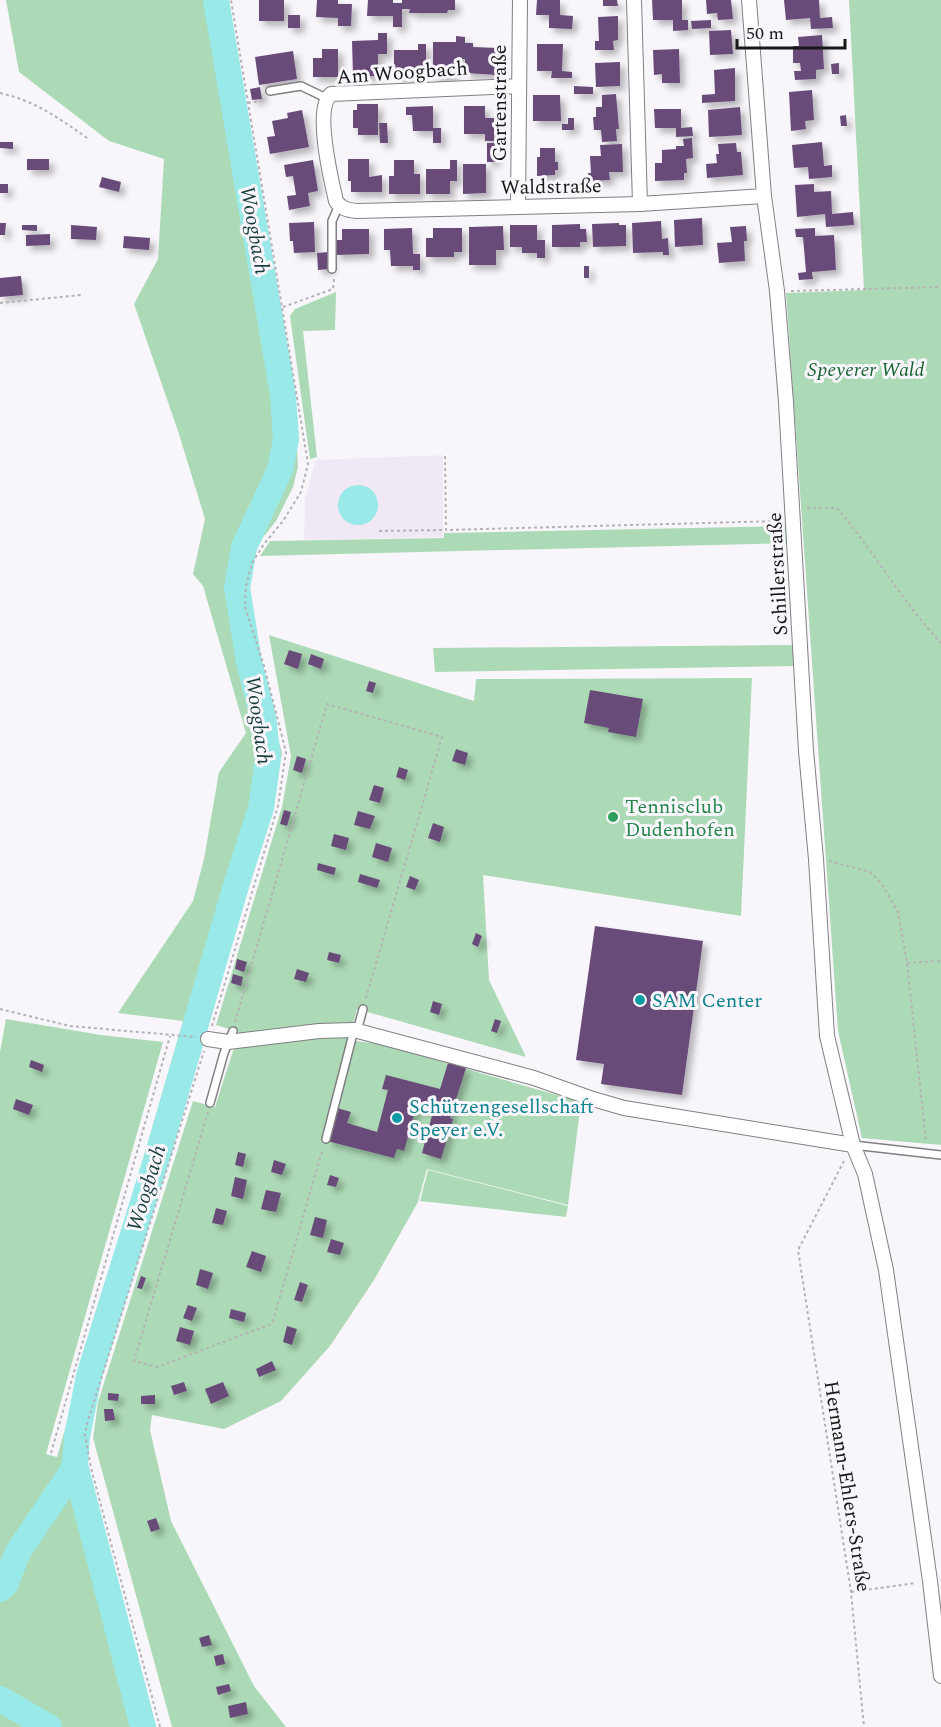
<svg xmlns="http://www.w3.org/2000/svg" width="941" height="1727" viewBox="0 0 941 1727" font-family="Spectral,serif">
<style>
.built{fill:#f0e9f5}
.green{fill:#addab6}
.water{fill:#99e9e8}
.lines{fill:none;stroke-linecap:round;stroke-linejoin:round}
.river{stroke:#99e9e8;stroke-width:26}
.building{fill:#684c79;filter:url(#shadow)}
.service-casing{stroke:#817f83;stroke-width:10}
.minor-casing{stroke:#817f83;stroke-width:16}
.path{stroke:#b4b2b6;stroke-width:2;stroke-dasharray:3 3;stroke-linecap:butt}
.service{stroke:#fff;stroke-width:7}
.minor{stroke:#fff;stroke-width:14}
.leisure-dot{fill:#2e9e5b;stroke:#f9f6fb;stroke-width:2}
.culture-dot{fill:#0f9aa8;stroke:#f9f6fb;stroke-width:2}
.labels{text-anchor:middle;stroke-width:6;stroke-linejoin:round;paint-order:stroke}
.street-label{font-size:20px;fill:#181719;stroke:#f9f6fb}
.park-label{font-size:20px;font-style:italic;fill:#166331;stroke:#f9f6fb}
.leisure-label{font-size:20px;fill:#27864d;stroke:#f9f6fb;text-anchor:start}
.culture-label{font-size:20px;fill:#0d838f;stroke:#f9f6fb;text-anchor:start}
.water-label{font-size:21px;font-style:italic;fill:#183e3e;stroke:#f9f6fb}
</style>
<defs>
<filter id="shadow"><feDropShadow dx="5" dy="5" stdDeviation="3" flood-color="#0004"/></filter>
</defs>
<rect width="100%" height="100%" fill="#f9f6fb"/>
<!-- built -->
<path class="built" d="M443,455V537L304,540L305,498L316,460Z"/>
<!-- green -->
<path class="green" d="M6,0H225L295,413L298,467L293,487L276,521L249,555L241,588L245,623L282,753L272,810L202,1045L81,1429L87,1464L156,1727H0V1052L6,1019L101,1035L163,1042L46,1454L57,1457L183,1021L118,1013L193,901L204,859L219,772L246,733L203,586L193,574L205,519L178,431L134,304L158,259L164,159L109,141L19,72Z
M849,0H941V1145L862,1138L838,1031L786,293L864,290Z
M336,292L335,330L303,331L317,457L310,459L290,316L295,309Z
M789,526L790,543L260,556L270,541L444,538V533Z
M269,635L474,701L476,679L752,678L741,916L483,875L489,980L526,1057L357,1009L323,1140L327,1141L356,1041L380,1044L581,1102L568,1205L427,1169L418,1202L374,1280L330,1346L281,1401L224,1429L152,1415L150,1430L171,1521L254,1686L286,1727H172L93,1438L98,1402L193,1101L215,1107L239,1032L216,1025L282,807L291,756Z
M795,645V666L435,672L433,648Z
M428,1170L568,1206L566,1217L420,1201Z"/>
<!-- water -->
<path class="water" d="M338 505a20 20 0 1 1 40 0a20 20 0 1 1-40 0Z"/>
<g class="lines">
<!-- river -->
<path class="river" d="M75,1465L143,1727
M0,1589L6,1583L17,1554L26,1540L70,1475L75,1465L77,1437L89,1376L158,1154L237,882L261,808L268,758L263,717L249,662L237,588L244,547L280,470L286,439L283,395L216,0
M0,1699L49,1727"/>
</g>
<!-- building -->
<path class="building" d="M259,0H284V21H259Z
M317,0H338V4H352L351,26H338V18L316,17Z
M368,0H393V3H402V0H455V10H448L447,13H409L410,9H402V27H393V16H367Z
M537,0H560V15L573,16L572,29L549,28V15H536Z
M603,0H617L618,6H603Z
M652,0H682V20H688V30L673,31V20H653Z
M706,0H731L733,19L718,20L717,13L707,14Z
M784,0H819L820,18L832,17L833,28L811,29L810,18L786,20Z
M288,15H300V28H288Z
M618,16V40L613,41L614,50H595V41H599L598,17Z
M711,20V28L692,29L691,21Z
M731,30L733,54L710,55L709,31Z
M378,33H387V54H378V76H353L352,41L378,40Z
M822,35L824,69L816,70V79L795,80L794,71H801L800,63H793V46H799L798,37Z
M456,36L465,37V43H473V47L498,48V75L465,73V59H455L453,77H433V42H456Z
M418,44H426V72L418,73V77L394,76V50H418Z
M537,44H563L562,71L572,72V78H551L552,71H537Z
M322,49H338V77H313V58H322Z
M679,49L680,83H662V74L654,75L653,50Z
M293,51L297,79L259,85L255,57Z
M620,62V86L596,87L595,63Z
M839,63V74H832L831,64Z
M735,68V101L702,103V95L715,94L714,70Z
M574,86L593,87V94H574Z
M260,87L262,99L252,100L250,89Z
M812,90L814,120L805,121L806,129L791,131L789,92Z
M616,94L619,129H616L617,141L602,142L601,130H594L593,117H596V107H602V95Z
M533,95H560L561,121H533Z
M357,104H378V135H358V128H353V110H357Z
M433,106V128H441V143H433V131H413L412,115H406V107Z
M464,106H485V118H494V141H485V134H464Z
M740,107L742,135L709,137L708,110Z
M654,109H681V128L692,127L693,136L676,137V128H655Z
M302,110L309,147L270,154L267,137L275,136L272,121L288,118L287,113Z
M846,115L847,126H841L840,116Z
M568,118H574V130H562V124H568Z
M379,123H387L388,143H380Z
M692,138L693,158L686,159L687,173H684V180L655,181V163H662V150L676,149V146H684L683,139Z
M0,142H13V149L0,148Z
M822,142L824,166L832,165V177L809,179L808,167L794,168L792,145Z
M487,143H495V162H487Z
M736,143L737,152H741L743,175L707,178L706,164L717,163L716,154H719L718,144Z
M622,144L623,172H609L610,180L588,181V173H591L590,156H601L600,145Z
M540,148H555V162H558V170H555V175L537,176V157H540Z
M27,159H49V170H27Z
M348,159H369V177L382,175V192H351V181H348Z
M313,160L318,191L308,193L310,206L289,210L287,196L296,195L293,176L286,177L284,165Z
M394,160H414V174H420V194H389V176H394Z
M450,160H457V181H450V194H426V169H450Z
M463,164H486V193L463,194Z
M102,177L121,182L119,192L99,187Z
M0,184H8V193H0Z
M814,184V192L831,191L832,214L853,212L854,225L826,227L825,214L797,217L795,185Z
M702,218L703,245L675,247L674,220Z
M661,221L662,239L668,238L669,255H663V252L633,253L632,223Z
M314,222L315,252L294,253L293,241H290L289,223Z
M0,223H6L5,235H0Z
M619,223V225H626V246L593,247L592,224Z
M580,224V229H586L587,242H580V247H552V225Z
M22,225H37V231L22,230Z
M71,225L97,227L96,240L71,239Z
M510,225H537V240H545V258H537V253H522V247H510Z
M503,226L504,250H496V265H469V227Z
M746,226L747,241H744L745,261L719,263L717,243L732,242L730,227Z
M412,228L413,254H420V270H413V266H391L390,250H384V229Z
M433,228H462V252H454V257H426V238H433Z
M815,228V236L834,235L836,270L812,272L813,279L799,280L798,273L806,272L803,237H796L795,229Z
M342,229H369V254L335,255V240H342Z
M50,234V245L26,246V235Z
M124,236L150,238L149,250L123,248Z
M329,252L330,269L318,270L317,253Z
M584,266H589V278H584Z
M21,276L23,295L0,297V278Z
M289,650L302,654L298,669L284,664Z
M311,654L324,659L321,669L308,664Z
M369,681L376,683L373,693L366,691Z
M590,690L643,699L636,737L608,732L609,728L584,723Z
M456,749L468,753L465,765L452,761Z
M297,756L306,759L302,773L293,770Z
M399,767L408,770L405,780L396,777Z
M374,785L384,788L380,803L369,800Z
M284,810L291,812L287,826L280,824Z
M358,811L375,816L370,829L354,825Z
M433,823L444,827L440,842L428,838Z
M334,834L349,838L346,850L331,846Z
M376,843L392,848L388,862L372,857Z
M318,863L336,868L334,875L317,870Z
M360,874L380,880L377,888L358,882Z
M410,876L419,880L415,890L406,887Z
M595,926L703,941L682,1095L601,1084L604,1064L576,1060Z
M476,933L482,936L478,947L472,944Z
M329,952L341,955L339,963L327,960Z
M237,959L247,962L244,972L235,969Z
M297,969L309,973L306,982L294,979Z
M233,974L243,977L241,986L231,983Z
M433,1001L442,1004L439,1015L430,1012Z
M495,1019L501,1021L497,1033L491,1031Z
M31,1060L44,1065L42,1072L29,1067Z
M448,1063L466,1068L450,1118L453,1119L441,1159L422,1153L433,1112L416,1108L404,1151L397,1149L394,1158L327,1141L337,1108L351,1112L347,1123L377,1132L388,1090L382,1089L386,1075L440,1089Z
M16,1099L33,1105L29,1115L13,1109Z
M238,1152L246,1154L243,1167L235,1165Z
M274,1160L286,1164L282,1175L271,1172Z
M330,1175L339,1178L336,1187L327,1185Z
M235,1177L247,1180L243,1199L231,1196Z
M266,1190L281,1193L276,1212L261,1209Z
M216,1208L227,1211L223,1225L212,1223Z
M315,1217L327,1220L323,1238L310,1235Z
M331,1239L344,1243L340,1255L327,1252Z
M252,1251L266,1256L261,1272L246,1267Z
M200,1269L213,1273L208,1289L196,1285Z
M141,1276L146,1278L142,1289L137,1288Z
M300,1282L308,1285L302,1302L294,1300Z
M188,1305L197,1308L192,1321L183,1318Z
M231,1309L246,1313L244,1322L229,1318Z
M287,1326L297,1329L292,1345L283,1342Z
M180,1327L194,1331L190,1345L176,1341Z
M272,1361L276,1370L259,1377L256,1369Z
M184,1382L187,1391L174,1395L171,1386Z
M223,1382L229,1396L211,1404L205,1389Z
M108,1393L119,1394L118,1401L108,1400Z
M155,1395V1404H141V1396Z
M104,1409H113L115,1420L105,1421Z
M156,1518L160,1529L151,1532L147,1521Z
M209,1635L212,1645L202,1647L199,1638Z
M223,1654L225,1664L216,1666L214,1656Z
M229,1684L231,1691L218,1695L216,1687Z
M246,1702L248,1714L230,1718L228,1706Z"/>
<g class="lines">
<!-- service casing -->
<g class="service-casing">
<path id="service" d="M270,91L301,86L326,98
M332,269V221L339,205
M357,1031L363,1009
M210,1103L224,1053L233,1031
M326,1139L354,1030
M853,1145L941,1155"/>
</g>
<!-- minor casing -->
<g class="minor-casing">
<path id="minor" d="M634,0L640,204
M749,0L764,196L777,291L786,402L806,751L816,859L827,1036L853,1145L865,1174L886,1270L930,1581L941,1676
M518,86L331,94C314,109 331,179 336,201C341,209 348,210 357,211L640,204L764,196
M518,207L520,0
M208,1039L228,1042L319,1031L354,1030L534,1078L593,1099L624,1108L853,1145"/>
</g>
<!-- path -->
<path class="path" d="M0,93C36,101 60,119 90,140
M248,103L264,100
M791,291L941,287
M0,303L81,295
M283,307L333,289L334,279
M445,456L446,530L779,521
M807,508H837C874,551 902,602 941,643
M379,531L445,530
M829,861L870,872L882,884L898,912L907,963L926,1142
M907,963L941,961
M0,1009L70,1026L196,1037
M235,1022L327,704L442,737L365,1001
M212,1026L278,806L286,752L264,666L245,607L246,586L252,563L264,544L283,521L301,492L308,464L231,0
M208,1112L134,1361L157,1367L269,1325L273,1321L323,1148
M844,1161L798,1250L851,1592L864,1727
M51,1453L170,1036
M851,1592L916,1583
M160,1727L91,1468L85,1435L87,1424L204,1051"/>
<!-- service -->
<use href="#service" class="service"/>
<!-- minor -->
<use href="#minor" class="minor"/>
</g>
<!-- markers -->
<circle class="leisure-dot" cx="613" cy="817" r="6"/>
<g class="culture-dot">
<circle cx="640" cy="1000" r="6"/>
<circle cx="397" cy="1118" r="6"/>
</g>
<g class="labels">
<!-- street labels -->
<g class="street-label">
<text transform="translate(402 72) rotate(-4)" y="7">Am Woogbach</text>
<text transform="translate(499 103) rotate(-90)" y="7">Gartenstraße</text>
<text transform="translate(551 186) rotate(-1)" y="7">Waldstraße</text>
<text transform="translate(777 574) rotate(-93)" y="7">Schillerstraße</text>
<text transform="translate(848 1486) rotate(81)" y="7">Hermann-Ehlers-Straße</text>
</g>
<!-- park labels -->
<g class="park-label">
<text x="866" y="376">Speyerer Wald</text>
</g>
<!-- leisure labels -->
<g class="leisure-label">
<text x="625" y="813">Tennisclub<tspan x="625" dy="23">Dudenhofen</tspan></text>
</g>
<!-- culture labels -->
<g class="culture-label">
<text x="652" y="1007">SAM Center</text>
<text x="409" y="1113">Schützengesellschaft<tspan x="409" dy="23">Speyer e.V.</tspan></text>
</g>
<!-- water labels -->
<g class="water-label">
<text transform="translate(255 230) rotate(80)" y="7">Woogbach</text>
<text transform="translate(259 720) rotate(82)" y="7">Woogbach</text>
<text transform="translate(146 1188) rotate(-73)" y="7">Woogbach</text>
</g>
</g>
<!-- scale -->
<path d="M737 39v9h108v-9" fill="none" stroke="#181719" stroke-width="3"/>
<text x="746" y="39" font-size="18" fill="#181719" stroke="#f9f6fb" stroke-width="4.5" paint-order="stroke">50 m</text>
</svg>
